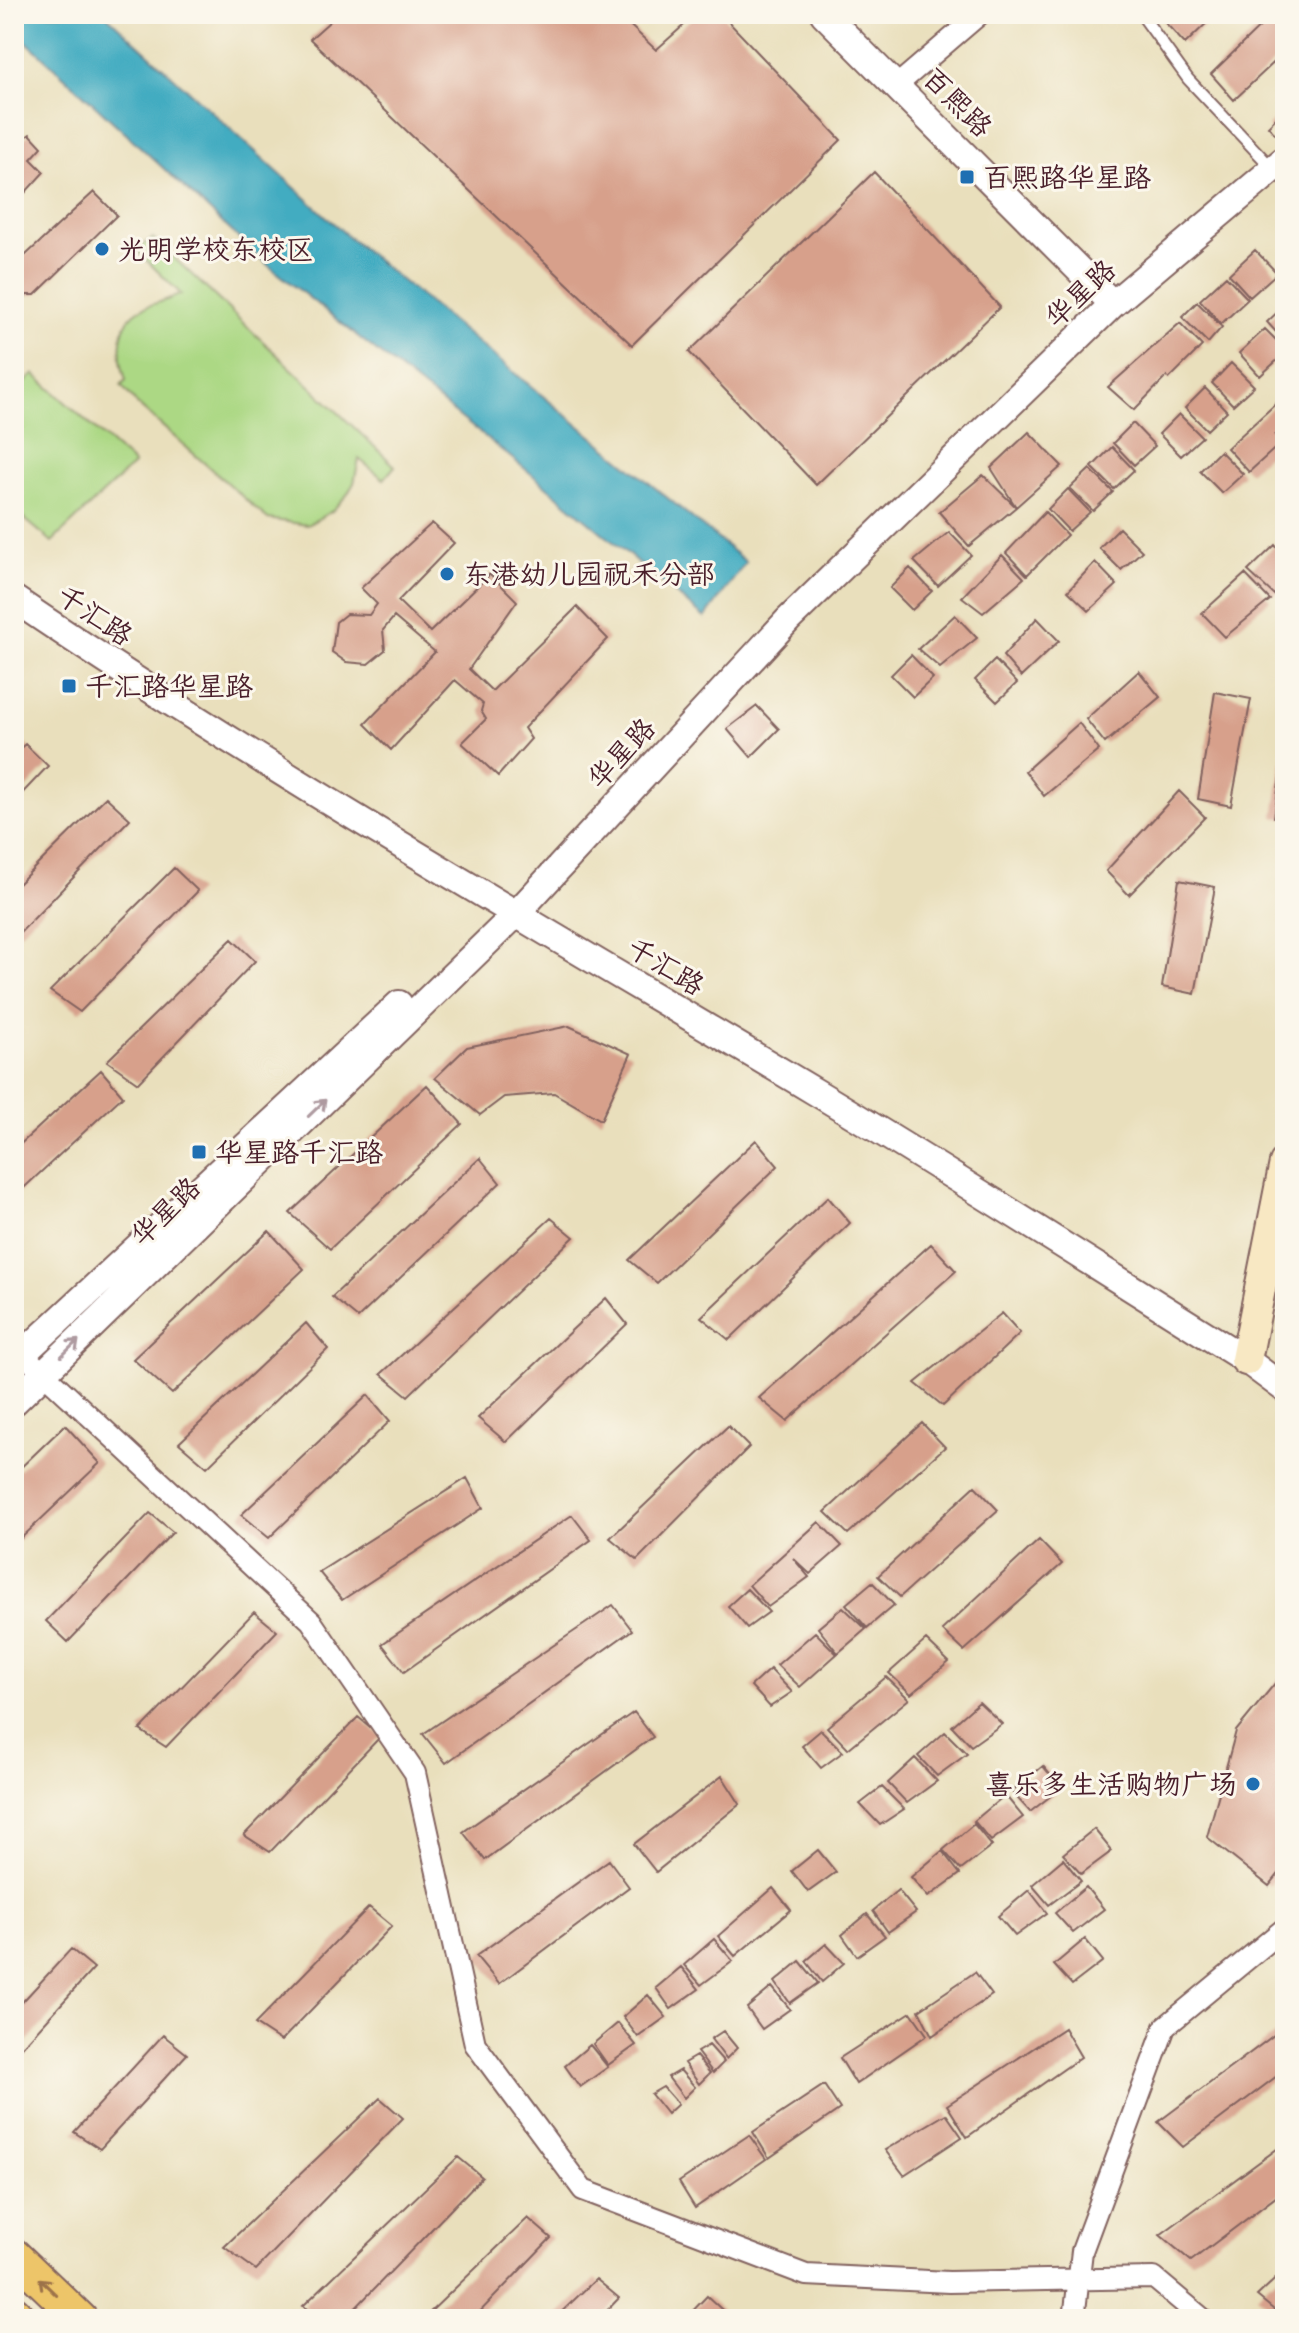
<svg xmlns="http://www.w3.org/2000/svg" width="1299" height="2333" viewBox="0 0 1299 2333" font-family="Pangolin,'LXGW WenKai TC',sans-serif">
<style>
.green{fill:#acd884;stroke:#7b7c58;stroke-width:2}
.water{fill:#42acc1;stroke:#466676;stroke-width:2}
.building{fill:#d7a08b}
.lines{fill:none;stroke-linecap:round;stroke-linejoin:round}
.service-casing{stroke:#82625e;stroke-width:14}
.minor-casing{stroke:#82625e;stroke-width:24}
.tertiary-casing{stroke:#82625e;stroke-width:30}
.secondary-casing{stroke:#82625e;stroke-width:34}
.primary-casing{stroke:#82625e;stroke-width:36}
.service{stroke:#fff;stroke-width:10}
.minor{stroke:#fff;stroke-width:20}
.tertiary{stroke:#fff;stroke-width:26}
.secondary{stroke:#f8e8c3;stroke-width:30}
.primary{stroke:#edc569;stroke-width:32}
.oneway{stroke:#ae9aa0}
.oneway2{stroke:#9c724a}
.poi-dot{fill:#1f6fb2;stroke:#fbf7ec;stroke-width:3}
.labels{text-anchor:middle;stroke-width:6;stroke-linejoin:round;paint-order:stroke}
.street-label{font-size:28px;fill:#4a1f2b;stroke:#fbf7ec}
.poi-label{font-size:28px;fill:#4a1f2b;stroke:#fbf7ec;text-anchor:start}
</style>
<rect width="100%" height="100%" fill="#fbf7ec"/>
<filter id="ink" filterUnits="userSpaceOnUse"><feTurbulence type="fractalNoise" baseFrequency=".0125" numOctaves="2"/><feDisplacementMap in="SourceGraphic" scale="16" xChannelSelector="R" yChannelSelector="G"/><feConvolveMatrix kernelMatrix="1 2 1 2 8 2 1 2 1" color-interpolation-filters="sRGB"/></filter>
<filter id="wash" filterUnits="userSpaceOnUse"><feTurbulence type="fractalNoise" baseFrequency=".006" numOctaves="4" result="noise"/><feDisplacementMap in="SourceGraphic" scale="32" xChannelSelector="R" yChannelSelector="G"/><feGaussianBlur stdDeviation="1.8" result="paint"/><feColorMatrix in="noise" values="0 0 0 0 0 0 0 0 0 0 0 0 0 0 0 0 0 1.4 0 .05"/><feComposite in="paint" operator="in"/></filter>
<g filter="url(#wash)">
<rect width="100%" height="100%" fill="#e9dfbc"/>
<!-- green -->
<path class="green" d="M153,238L395,466L384,479L359,459L354,483L347,495L332,511L307,525L268,519L137,404L121,385L126,380C118,357 116,325 139,310C151,303 168,301 181,294L136,250Z
M34,374L134,464L52,542L14,510V393Z"/>
<!-- water -->
<path class="water" d="M14,14H105L353,241L746,562L705,618L523,467L269,266L14,30Z"/>
<g id="blocks">
<!-- building -->
<path class="building" d="M338,14H618L656,50L693,17L723,16L841,140L632,345L310,39Z
M1165,14H1216L1185,44L1161,18Z
M1273,14H1285V52L1234,100L1211,74Z
M1285,109V145L1268,126Z
M14,132L22,140L30,134L42,147L31,159L44,172L14,205Z
M874,172L1000,307L816,485L689,352Z
M94,192L117,215L35,295H27L19,305L23,318L22,329L14,340V292L24,286L14,277V266Z
M1255,250L1277,273L1250,297L1229,274Z
M1226,276L1248,299L1221,324L1200,300Z
M1197,302L1222,327L1208,343L1182,317Z
M1285,305V342L1267,322Z
M1180,323L1202,346L1169,379L1167,376L1134,410L1108,387Z
M1265,329L1285,349V353L1260,376L1239,353Z
M1231,363L1254,386L1233,405L1212,383Z
M1205,388L1227,411L1207,430L1185,408Z
M1280,400L1285,405V439L1282,442L1274,434L1281,443L1249,472L1227,448Z
M1179,414L1202,437L1181,456L1159,434Z
M1133,423L1155,446L1134,465L1113,443Z
M1029,432L1062,466L1016,507L991,468Z
M1112,447L1134,470L1114,489L1092,467Z
M1220,451L1243,474L1222,493L1200,471Z
M1090,469L1113,492L1093,511L1070,488Z
M983,475L1016,507L969,546L939,512Z
M1068,489L1090,512L1069,531L1048,509Z
M1045,512L1067,535L1027,575L1006,553Z
M432,523L454,543L398,601L430,632L490,574L517,601L469,669L492,691L577,607L608,639L524,728L531,739L498,776L462,743L486,719L481,711L483,704L455,680L391,750L365,724L435,652L394,617L383,630L385,650L368,664L346,662L332,652L336,622L346,614L369,615L377,604L361,588Z
M1119,528L1142,551L1121,570L1099,548Z
M949,532L971,555L938,586L914,561Z
M1275,545L1285,557V585L1274,595L1248,571Z
M1002,555L1024,578L983,613L962,597Z
M1095,562L1117,585L1089,611L1068,591Z
M910,568L932,591L912,610L890,588Z
M1245,574L1270,600L1225,637L1202,613Z
M955,615L977,638L940,668L918,649Z
M1037,618L1059,641L1021,677L1003,656Z
M911,655L933,678L913,697L891,675Z
M995,660L1017,683L997,702L975,680Z
M1139,671L1160,697L1105,743L1086,719Z
M1215,692L1251,699L1231,806L1198,799Z
M757,706L779,729L751,757L727,729Z
M1079,723L1099,750L1044,796L1025,771Z
M25,744L48,766L14,802V754Z
M1283,756L1285,757V819L1274,817Z
M1179,791L1205,817L1129,895L1106,871Z
M106,797L130,819L14,939V888Z
M174,868L198,891L80,1012L50,991Z
M1179,880L1215,887L1195,994L1162,987Z
M232,939L255,961L138,1083L107,1061Z
M569,1026L631,1054L601,1120L554,1093L504,1097L480,1115L435,1078L467,1047Z
M101,1070L123,1096L14,1197V1150Z
M427,1085L462,1124L330,1249L290,1213Z
M756,1140L778,1166L657,1283L629,1260Z
M480,1158L500,1183L358,1318L332,1297Z
M828,1197L850,1223L729,1340L701,1317Z
M551,1218L574,1237L408,1396L381,1374Z
M269,1231L304,1269L172,1394L133,1359Z
M931,1244L956,1271L787,1421L759,1398Z
M606,1298L627,1324L506,1442L478,1418Z
M1002,1313L1020,1333L943,1406L915,1383Z
M306,1323L328,1349L207,1467L179,1443Z
M368,1395L390,1421L269,1538L241,1515Z
M922,1423L945,1447L848,1534L825,1512Z
M65,1425L100,1463L14,1545V1474Z
M728,1426L749,1447L637,1560L610,1538Z
M467,1478L483,1508L342,1600L319,1572Z
M975,1486L998,1510L900,1597L878,1576Z
M150,1513L173,1532L68,1642L46,1621Z
M572,1515L591,1540L404,1672L382,1644Z
M819,1522L842,1546L810,1574L793,1558L809,1577L768,1607L749,1585Z
M1039,1540L1062,1564L964,1651L942,1630Z
M872,1582L894,1605L867,1628L846,1604Z
M747,1589L769,1612L747,1628L728,1606Z
M613,1605L632,1630L446,1763L423,1734Z
M843,1607L866,1629L838,1653L818,1628Z
M254,1612L277,1631L166,1747L140,1730Z
M815,1632L837,1654L800,1687L777,1665Z
M926,1640L949,1662L911,1694L889,1673Z
M770,1669L792,1692L770,1707L751,1686Z
M1285,1671V1866L1269,1886L1207,1837L1236,1731Z
M886,1677L909,1699L848,1749L827,1727Z
M979,1702L1002,1724L971,1746L952,1726Z
M634,1712L653,1737L485,1860L463,1832Z
M358,1717L381,1736L270,1852L244,1835Z
M821,1730L843,1752L821,1768L802,1746Z
M945,1732L967,1754L937,1776L918,1756Z
M915,1758L937,1781L907,1803L888,1783Z
M1043,1766L1061,1788L1030,1812L1012,1792Z
M722,1776L740,1804L656,1872L634,1844Z
M882,1787L904,1809L880,1825L860,1804Z
M1005,1795L1023,1817L991,1841L974,1821Z
M974,1824L992,1846L961,1870L943,1850Z
M1094,1829L1112,1851L1081,1874L1063,1854Z
M818,1850L836,1872L808,1892L792,1871Z
M942,1851L960,1874L928,1897L911,1877Z
M1063,1859L1081,1881L1049,1905L1032,1885Z
M609,1860L629,1887L499,1984L476,1956Z
M1086,1887L1104,1909L1073,1933L1055,1913Z
M773,1888L791,1910L735,1956L718,1936Z
M898,1890L916,1912L888,1932L873,1911Z
M1029,1890L1047,1913L1015,1936L998,1916Z
M369,1907L392,1926L281,2041L255,2024Z
M867,1914L885,1936L857,1956L842,1935Z
M714,1939L733,1961L701,1985L684,1965Z
M1085,1939L1103,1961L1072,1985L1054,1965Z
M826,1944L844,1963L822,1982L806,1961Z
M71,1949L94,1968L14,2056V2011Z
M800,1961L818,1983L790,2003L775,1982Z
M681,1967L699,1989L671,2009L656,1988Z
M975,1972L992,1995L932,2036L919,2010Z
M772,1987L790,2009L762,2029L747,2008Z
M648,1995L666,2017L638,2037L623,2017Z
M911,2012L927,2035L856,2084L840,2058Z
M618,2023L636,2045L608,2065L593,2044Z
M1064,2028L1081,2057L967,2137L947,2105Z
M1282,2029L1285,2033V2070L1183,2147L1158,2122Z
M723,2031L737,2048L726,2059L711,2039Z
M163,2035L187,2054L100,2149L74,2132Z
M590,2045L608,2067L580,2087L565,2066Z
M709,2045L724,2062L713,2073L697,2052Z
M696,2056L710,2073L699,2084L684,2063Z
M680,2070L695,2087L684,2098L668,2077Z
M824,2085L840,2109L769,2158L753,2132Z
M663,2087L678,2104L667,2114L651,2094Z
M380,2098L403,2118L256,2270L224,2247Z
M946,2114L962,2137L904,2175L885,2150Z
M749,2135L766,2159L695,2208L679,2182Z
M1285,2143V2190L1191,2261L1160,2235Z
M458,2157L482,2177L345,2319H321L303,2306Z
M528,2218L551,2238L473,2319H423Z
M1285,2270V2319L1257,2296Z
M596,2279L619,2298L599,2319H554Z
M707,2296L732,2319H685Z"/>
</g>
</g>
<g filter="url(#ink)">
<use href="#blocks" fill-opacity="0" stroke="#82625e" stroke-width="2"/>
<g class="lines">
<!-- service casing -->
<g class="service-casing">
<path id="service" d="M1141,14L1188,79L1272,168"/>
</g>
<!-- minor casing -->
<g class="minor-casing">
<path id="minor" d="M896,86L980,14
M14,1346L311,1621L415,1773L475,2044L583,2190L806,2275L949,2282L1154,2278L1203,2319
M1074,2319L1082,2251L1165,2027L1285,1928"/>
</g>
<!-- tertiary casing -->
<g class="tertiary-casing">
<path id="tertiary" d="M824,14L1113,304
M14,599C273,775 545,930 814,1091C959,1178 1102,1270 1246,1360L1285,1389
M14,1362L399,1004
M14,1402L516,914L788,620L1113,304L1285,159"/>
</g>
<!-- secondary casing -->
<g class="secondary-casing">
<path id="secondary" d="M1246,1360L1285,1163"/>
</g>
<!-- primary casing -->
<g class="primary-casing">
<path id="primary" d="M14,2255L81,2319
M14,2313L20,2319"/>
</g>
<!-- service -->
<use href="#service" class="service"/>
<!-- minor -->
<use href="#minor" class="minor"/>
<!-- tertiary -->
<use href="#tertiary" class="tertiary"/>
<!-- secondary -->
<use href="#secondary" class="secondary"/>
<!-- primary -->
<use href="#primary" class="primary"/>
</g>
<!-- one-way arrows -->
<defs><path id="oneway-shaft" d="M-6 0H5M1.5-3L5.5 0L1.5 3" fill="none" stroke-width="1.6" stroke-linecap="round" stroke-linejoin="round" transform="scale(2)"/></defs>
<g class="oneway">
<use href="#oneway-shaft" transform="translate(317 1108) rotate(-44)"/>
<use href="#oneway-shaft" transform="translate(70 1348) rotate(-44)"/>
</g>
<use class="oneway2" href="#oneway-shaft" transform="translate(48 2287) rotate(-136)"/>
</g>
<!-- markers -->
<g class="poi-dot">
<rect x="959" y="169" width="16" height="16" rx="4"/>
<circle cx="102" cy="249" r="8"/>
<circle cx="447" cy="574" r="8"/>
<rect x="61" y="678" width="16" height="16" rx="4"/>
<rect x="191" y="1144" width="16" height="16" rx="4"/>
<circle cx="1253" cy="1784" r="8"/>
</g>
<g class="labels">
<!-- street labels -->
<g class="street-label">
<text transform="translate(958 102) rotate(45)" y="10">百熙路</text>
<text transform="translate(1080 293) rotate(-43)" y="10">华星路</text>
<text transform="translate(95 615) rotate(34)" y="10">千汇路</text>
<text transform="translate(621 753) rotate(-47)" y="10">华星路</text>
<text transform="translate(666 966) rotate(31)" y="10">千汇路</text>
<text transform="translate(165 1211) rotate(-44)" y="10">华星路</text>
</g>
<!-- poi labels -->
<g class="poi-label">
<text x="983" y="187">百熙路华星路</text>
<text x="118" y="259">光明学校东校区</text>
<text x="463" y="584">东港幼儿园祝禾分部</text>
<text x="85" y="696">千汇路华星路</text>
<text x="215" y="1162">华星路千汇路</text>
<text x="1237" y="1794" text-anchor="end">喜乐多生活购物广场</text>
</g>
</g>
<!-- margin -->
<rect width="1299" height="2333" fill="none" stroke="#fbf7ec" stroke-width="48"/>
</svg>
